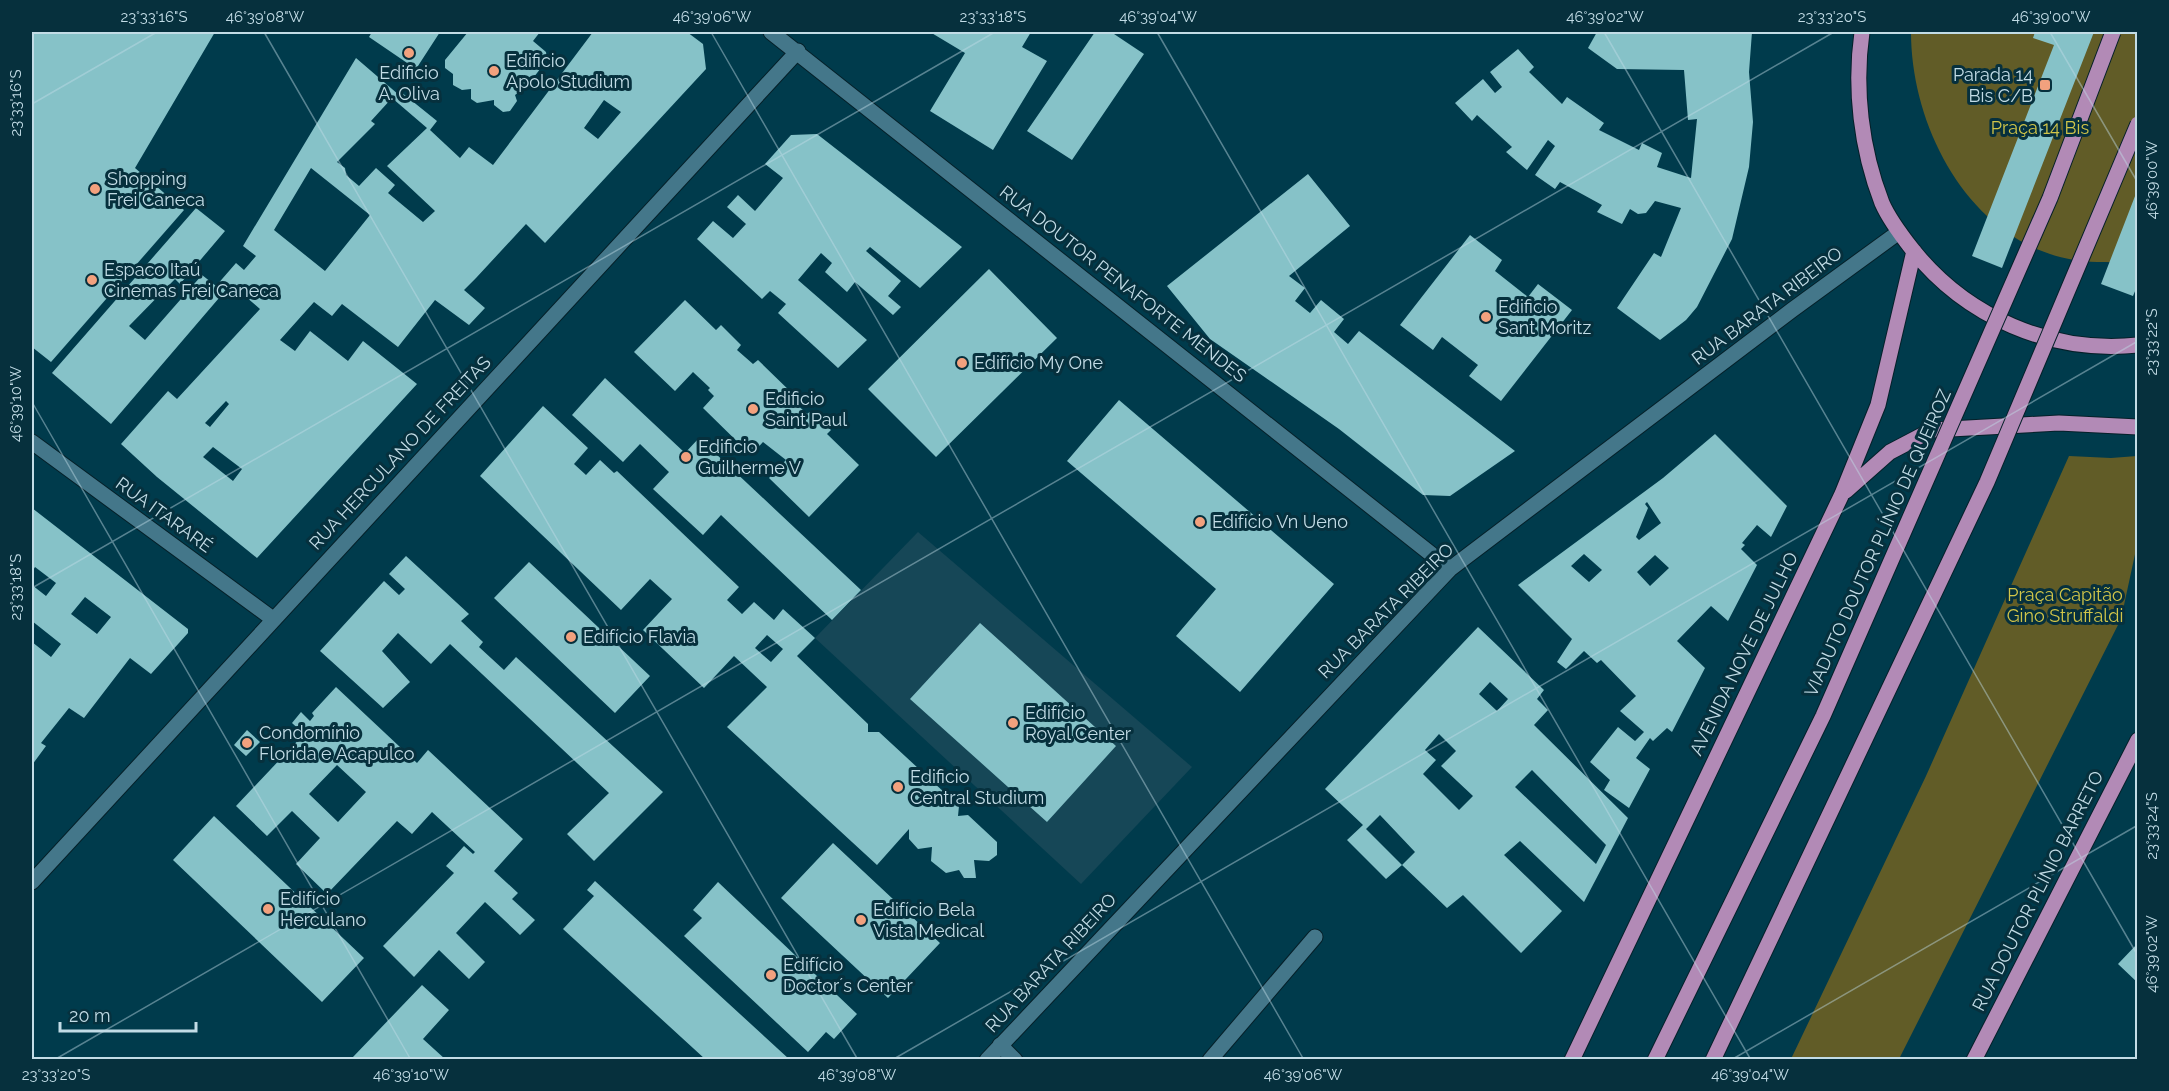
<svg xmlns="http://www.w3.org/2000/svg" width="2169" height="1091" viewBox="0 0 2169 1091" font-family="Raleway,sans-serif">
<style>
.built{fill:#164757}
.green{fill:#615c27}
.building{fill:#86c2c8;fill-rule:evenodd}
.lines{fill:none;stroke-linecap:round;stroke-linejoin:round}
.minor-casing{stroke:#052029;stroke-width:17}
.major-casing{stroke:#052029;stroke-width:17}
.minor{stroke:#44778a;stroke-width:15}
.major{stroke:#b28ab6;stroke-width:15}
.major-bridge-casing{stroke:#052029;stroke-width:17;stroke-linecap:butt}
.major-bridge{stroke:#b28ab6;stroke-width:15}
.ticks{fill:none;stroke:#c2dce6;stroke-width:1.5;stroke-opacity:0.45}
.poi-dot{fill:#f2a17e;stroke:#06303d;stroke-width:2}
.labels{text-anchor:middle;stroke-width:6;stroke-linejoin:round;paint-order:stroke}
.poi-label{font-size:18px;fill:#c2dce6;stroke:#06303d;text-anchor:start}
.park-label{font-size:18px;fill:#d1c549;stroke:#06303d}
.street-label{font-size:18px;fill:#c2dce6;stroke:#06303d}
.neatline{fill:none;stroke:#c2dce6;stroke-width:2}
.ticks-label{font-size:15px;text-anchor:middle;fill:#c2dce6}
</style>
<rect width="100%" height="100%" fill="#003b4c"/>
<!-- built -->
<path class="built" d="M918,532L1192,767L1081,884L815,638Z"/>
<!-- green -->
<path class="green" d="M1911,32H2137V260C2124,263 2111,262 2097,262C1981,260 1911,137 1911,32Z
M2069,456L2111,458L2137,456V545L2121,619L1899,1059H1791L1926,776Z"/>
<!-- building -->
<path class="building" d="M32,32H215L135,168L184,210L51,362L32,347Z
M372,32H440L416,69L369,37Z
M468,32H540L533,41L546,52L547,60L527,86L515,95L517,101L510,111L503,112L494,105V100L477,103L471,99V89L462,90L453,85V74L445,68V60Z
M593,32H687L703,44L706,69L545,243L526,224L476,278L464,290L485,308L469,325L435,300L398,347L342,304L332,316L314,302L280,340L295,351L310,331L348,361L363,341L417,384L257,558L157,477L121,444L168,391L177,399L260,309L231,284L111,424L52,373L196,208L225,231L180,284L175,279L129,326L145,340L202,275L216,286L236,263L244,270L256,256L243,246L356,58L399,95L401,92L437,121L430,130L460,158L469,147L493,165ZM392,98L427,128L387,166L435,211L423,222L388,193L395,185L376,168L359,186L346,175L345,168L337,162L375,124L371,121ZM604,100L621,112L598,139L584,128ZM311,168L370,215L325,271L274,230ZM226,401L229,404L210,427L205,423ZM213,447L242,469L233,481L203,457Z
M930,32H1031L1022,47L1047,61L993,150L930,111L965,53Z
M1095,32H1111L1144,54L1072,160L1027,131Z
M1597,32H1752L1749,72L1753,122L1749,167L1732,239L1697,307L1686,320L1660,340L1617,308L1654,253L1661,257L1681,208L1655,201L1646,213L1638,214L1630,209L1622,224L1597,212L1602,205L1560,182L1555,189L1535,175L1555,146L1548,140L1527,170L1506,152L1512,147L1477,115L1472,121L1455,103L1483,79L1495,93L1502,87L1490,72L1518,49L1534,67L1529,72L1562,104L1567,97L1604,123L1599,130L1639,150L1642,143L1662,153L1657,167L1691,178L1697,119L1688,120L1684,70L1617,69L1588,48Z
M2035,32H2094L2002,268L1972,256L2054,45L2033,38Z
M817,134L962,247L920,288L870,247L866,251L901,281L888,296L901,307L893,315L855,282L847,292L825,272L832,263L821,253L798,280L867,340L838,368L778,313L786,304L770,291L762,299L697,239L713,221L733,238L746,224L727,207L738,195L755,211L783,178L765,164L791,135Z
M1308,174L1350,226L1289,276L1305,288L1295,301L1310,313L1321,300L1344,319L1334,332L1348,344L1359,331L1515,451L1450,496L1423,495L1339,429L1210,339L1167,286Z
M2137,191L2138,284L2133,296L2101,284Z
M1470,235L1502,260L1495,271L1528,297L1538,284L1572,310L1501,401L1469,376L1478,365L1442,337L1433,350L1400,325Z
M989,269L1057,338L936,457L868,389Z
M685,300L716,330L721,325L741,345L737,350L753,364L758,360L794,395L790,398L807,414L811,411L831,430L827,434L859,465L809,517L769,478L786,460L763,442L751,455L703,408L714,396L708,390L710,388L693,372L675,391L634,352Z
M605,378L685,453L699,438L861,590L832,620L721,515L703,535L653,489L669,472L640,444L623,462L572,415Z
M1119,400L1334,584L1240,692L1176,636L1216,589L1067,461Z
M543,406L588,448L574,464L586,475L600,460L614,473L617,471L739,587L727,600L742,614L754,602L774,620L783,609L815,638L797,656L868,724V732H879L959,806L958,816L968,815L997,842V855L989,861L974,860L976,878H964L959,870L946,873L931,861L932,847L918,849L909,839V829L877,865L727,727L767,687L734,656L704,688L643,630L672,599L650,579L621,610L480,476ZM767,635L783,649L771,662L755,648Z
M1715,434L1787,506L1771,537L1757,525L1742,543L1745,545L1741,549L1757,565L1728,621L1711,606L1677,641L1705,668L1672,732L1667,728L1653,741L1650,738L1636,758L1650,769L1629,808L1604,790L1610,780L1590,762L1618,727L1635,741L1644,732L1620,711L1636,696L1601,660L1597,663L1584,651L1566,669L1557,662L1572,639L1518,585L1663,478ZM1647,502L1661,523L1639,540L1636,537L1648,508L1645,504ZM1584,554L1602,570L1589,582L1571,566ZM1655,555L1669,568L1650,586L1637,572Z
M32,508L188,629V633L151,674L130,658L84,718L69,708L41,743L46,746L32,765V642L51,657L61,644L32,621V585L46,596L56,583L35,567L32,572ZM85,597L111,617L97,634L71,614Z
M406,556L469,614L461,621L483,642L479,647L504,670L516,657L663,792L594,861L567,834L609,793L450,644L431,664L398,633L382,651L410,682L383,708L320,651L384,581L399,595L405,589L389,574Z
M529,562L650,676L615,713L494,598Z
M980,623L1116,746L1047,822L910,699Z
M1478,627L1544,690L1537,699L1548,710L1534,725L1628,818L1584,902L1520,841L1504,855L1562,911L1521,953L1463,895L1447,908L1423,885L1402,865L1415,852L1380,815L1366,829L1402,865L1386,879L1347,840L1363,825L1325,789ZM1490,682L1508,699L1497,711L1479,694ZM1439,734L1456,751L1441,766L1473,796L1459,810L1423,774L1436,760L1425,750ZM1532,770L1606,845L1596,864L1515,787Z
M336,687L417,763L428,750L523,839L494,871L518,893L512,899L535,920L520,935L485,902L456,933L485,962L469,979L439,950L414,977L383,946L454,873L446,866L464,846L473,854L475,852L432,812L412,834L397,821L327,894L296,864L320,838L292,811L267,836L236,806L304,734L292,723L301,712L310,721L314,716L312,713ZM337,765L366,792L338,822L309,794Z
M247,730L260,742L246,756L234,745Z
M214,816L364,958L322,1002L173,860Z
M833,843L940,943L888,998L781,898Z
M595,881L789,1059H705L563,929L594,896L587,890Z
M718,882L857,1014L834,1039L826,1032L808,1052L684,936L702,918L693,910Z
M2138,943V983L2118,964Z
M422,985L449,1010L423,1039L445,1059H410L407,1057L405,1059H357L353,1057Z"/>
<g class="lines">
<!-- minor casing -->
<g class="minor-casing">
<path id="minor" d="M771,32L1450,569
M32,442L273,619
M32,882L798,51
M1000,1045L1015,1060
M987,1060L1450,569L1792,310L1899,232
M1210,1060L1315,937"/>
</g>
<!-- major casing -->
<g class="major-casing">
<path id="major" d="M1862,32C1854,88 1861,149 1882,203C1889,219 1901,235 1912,249C1966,317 2050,354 2138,345
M1846,491L1890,452L1932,430L2059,423L2138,427
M1572,1060L1842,494L1878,405L1914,251
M1974,1060L2138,740"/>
</g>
<!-- minor -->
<use href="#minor" class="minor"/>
<!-- major -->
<use href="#major" class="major"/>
<!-- major-bridge casing -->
<g class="major-bridge-casing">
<path id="major-bridge" d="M1655,1060L1823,716L2050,198L2113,32
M1713,1060L1987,482L2138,124"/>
</g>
<!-- major-bridge -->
<use href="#major-bridge" class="major-bridge"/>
</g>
<!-- ticks -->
<path class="ticks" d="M264,32L858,1060M711,32L1304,1060M1157,32L1751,1060M1604,32L2138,956M2050,32L2138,183M32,104L157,32M32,402L411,1060M32,588L995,32M54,1060L1834,32M892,1060L2138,341M1731,1060L2138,825"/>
<!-- markers -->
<g class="poi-dot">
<circle cx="409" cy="53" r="6"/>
<circle cx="494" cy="71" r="6"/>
<rect x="2039" y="79" width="12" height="12" rx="3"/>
<circle cx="95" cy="189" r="6"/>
<circle cx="92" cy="280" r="6"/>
<circle cx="1486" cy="317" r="6"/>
<circle cx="962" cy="363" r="6"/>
<circle cx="753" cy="409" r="6"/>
<circle cx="686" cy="457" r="6"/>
<circle cx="1200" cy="522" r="6"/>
<circle cx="571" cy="637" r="6"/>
<circle cx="1013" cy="723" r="6"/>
<circle cx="247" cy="743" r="6"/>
<circle cx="898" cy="787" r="6"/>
<circle cx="268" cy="909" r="6"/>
<circle cx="861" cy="920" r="6"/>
<circle cx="771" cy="975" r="6"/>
</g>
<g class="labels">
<!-- poi labels -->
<g class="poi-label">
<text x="506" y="67">Edificio<tspan x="506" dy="21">Apolo Studium</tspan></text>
<text x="409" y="79" text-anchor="middle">Edificio<tspan x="409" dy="21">A. Oliva</tspan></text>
<text x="2033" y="81" text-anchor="end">Parada 14<tspan x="2033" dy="21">Bis C/B</tspan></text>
<text x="107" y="185">Shopping<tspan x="107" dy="21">Frei Caneca</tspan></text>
<text x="104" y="276">Espaco Itaú<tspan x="104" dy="21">Cinemas Frei Caneca</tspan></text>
<text x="1498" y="313">Edificio<tspan x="1498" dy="21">Sant Moritz</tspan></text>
<text x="974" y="369">Edifício My One</text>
<text x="765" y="405">Edificio<tspan x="765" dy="21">Saint Paul</tspan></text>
<text x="698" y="453">Edificio<tspan x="698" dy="21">Guilherme V</tspan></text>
<text x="1212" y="528">Edifício Vn Ueno</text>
<text x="583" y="643">Edifício Flavia</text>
<text x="1025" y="719">Edifício<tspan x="1025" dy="21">Royal Center</tspan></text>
<text x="259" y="739">Condomínio<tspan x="259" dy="21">Florida e Acapulco</tspan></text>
<text x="910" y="783">Edificio<tspan x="910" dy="21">Central Studium</tspan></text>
<text x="280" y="905">Edifício<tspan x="280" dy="21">Herculano</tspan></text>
<text x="873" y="916">Edifício Bela<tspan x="873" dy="21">Vista Medical</tspan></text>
<text x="783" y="971">Edifício<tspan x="783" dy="21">Doctor´s Center</tspan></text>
</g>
<!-- park labels -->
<g class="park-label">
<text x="2040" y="134">Praça 14 Bis</text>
<text x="2065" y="601">Praça Capitão<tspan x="2065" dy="21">Gino Struffaldi</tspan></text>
</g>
<!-- street labels -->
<g class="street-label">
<text transform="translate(1123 284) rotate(38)" y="6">RUA DOUTOR PENAFORTE MENDES</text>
<text transform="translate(1767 306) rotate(-37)" y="6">RUA BARATA RIBEIRO</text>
<text transform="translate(400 453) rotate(-47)" y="6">RUA HERCULANO DE FREITAS</text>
<text transform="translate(164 515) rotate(36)" y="6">RUA ITARARÉ</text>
<text transform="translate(1878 543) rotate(-66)" y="6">VIADUTO DOUTOR PLÍNIO DE QUEIROZ</text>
<text transform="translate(1386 611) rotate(-45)" y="6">RUA BARATA RIBEIRO</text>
<text transform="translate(1744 654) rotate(-64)" y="6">AVENIDA NOVE DE JULHO</text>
<text transform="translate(2038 891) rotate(-63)" y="6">RUA DOUTOR PLÍNIO BARRETO</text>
<text transform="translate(1051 963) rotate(-47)" y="6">RUA BARATA RIBEIRO</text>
</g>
</g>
<!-- border -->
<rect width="2169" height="1091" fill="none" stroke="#06303d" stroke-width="66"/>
<!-- scale -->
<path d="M60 1022v9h136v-9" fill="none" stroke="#c2dce6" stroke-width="3"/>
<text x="69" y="1022" font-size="18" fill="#c2dce6" stroke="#06303d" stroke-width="4.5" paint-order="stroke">20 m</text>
<rect x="33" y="33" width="2103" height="1025" class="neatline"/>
<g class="ticks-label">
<text x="154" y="22">23°33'16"S</text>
<text x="265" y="22">46°39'08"W</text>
<text x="712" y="22">46°39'06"W</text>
<text x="993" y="22">23°33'18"S</text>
<text x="1158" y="22">46°39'04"W</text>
<text x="1605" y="22">46°39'02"W</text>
<text x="1832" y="22">23°33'20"S</text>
<text x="2051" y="22">46°39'00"W</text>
<text transform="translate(16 103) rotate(-90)" y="5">23°33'16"S</text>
<text transform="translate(2152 180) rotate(-90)" y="5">46°39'00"W</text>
<text transform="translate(2152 342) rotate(-90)" y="5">23°33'22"S</text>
<text transform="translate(16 404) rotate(-90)" y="5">46°39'10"W</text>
<text transform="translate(16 587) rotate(-90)" y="5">23°33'18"S</text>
<text transform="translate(2152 826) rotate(-90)" y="5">23°33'24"S</text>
<text transform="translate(2152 954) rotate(-90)" y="5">46°39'02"W</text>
<text x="56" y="1080">23°33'20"S</text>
<text x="411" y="1080">46°39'10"W</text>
<text x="857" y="1080">46°39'08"W</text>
<text x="1303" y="1080">46°39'06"W</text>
<text x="1750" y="1080">46°39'04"W</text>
</g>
</svg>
